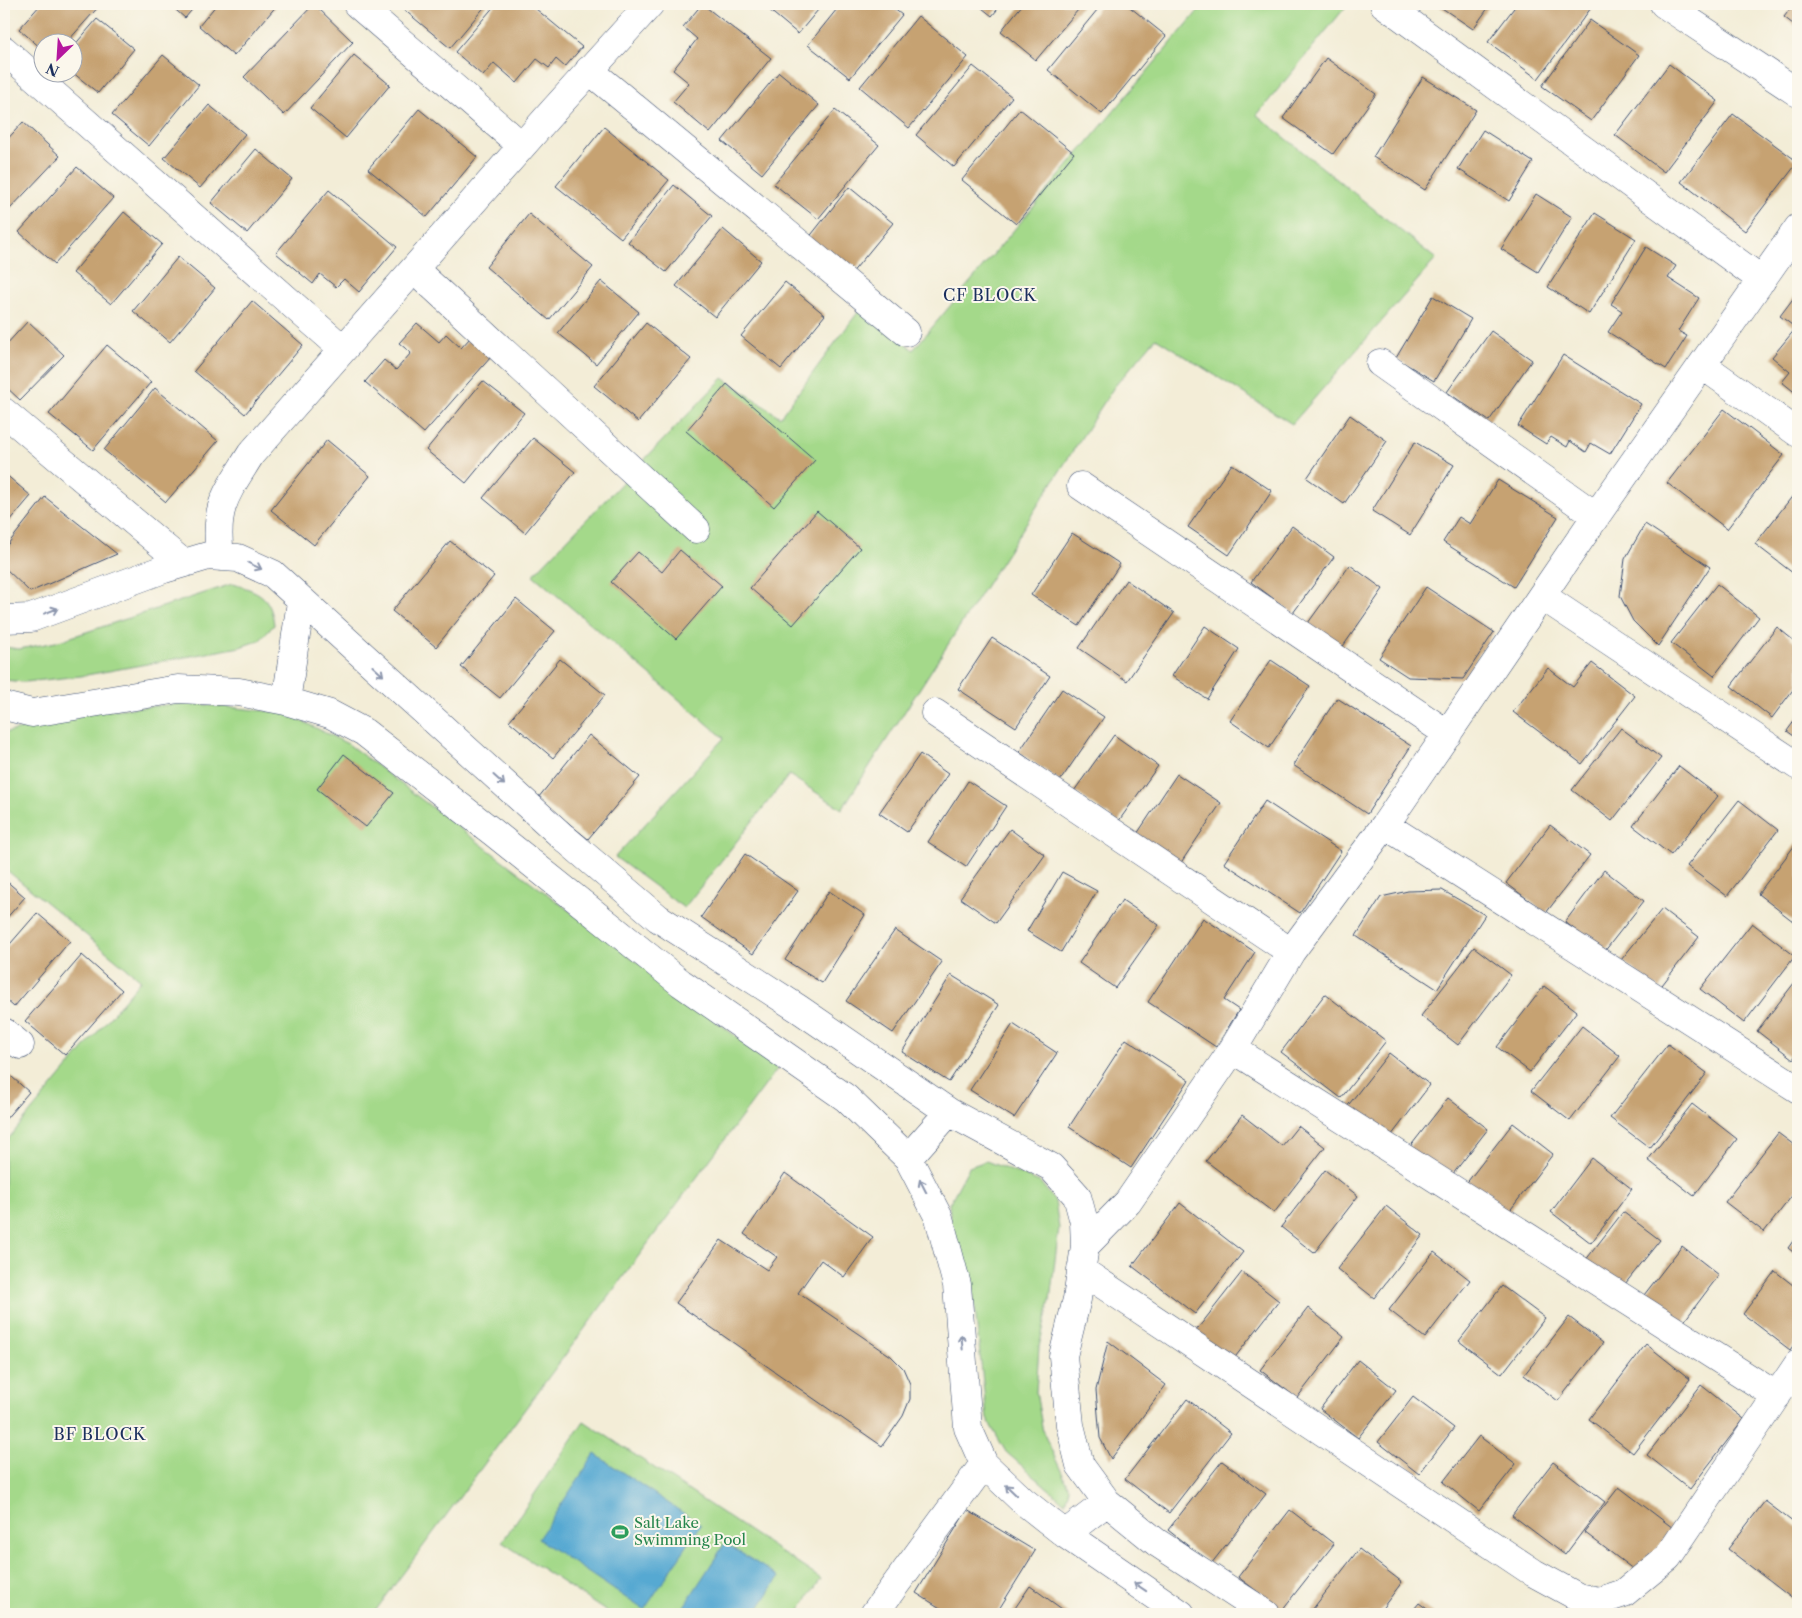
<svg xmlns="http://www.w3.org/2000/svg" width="1802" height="1618" viewBox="0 0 1802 1618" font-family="'Libre Caslon Text',serif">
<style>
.green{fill:#a4d98a;stroke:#608474}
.water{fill:#57a9d2;stroke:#396c98}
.building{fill:#c6a272}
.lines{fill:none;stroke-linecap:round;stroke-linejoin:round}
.street-casing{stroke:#3b4c70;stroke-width:29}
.street{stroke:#fff;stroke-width:28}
.oneway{stroke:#8d97ae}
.labels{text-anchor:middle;stroke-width:4;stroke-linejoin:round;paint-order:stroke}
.leisure-label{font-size:15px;fill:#27864d;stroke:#fbf7ec;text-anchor:start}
.neighbourhood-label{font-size:16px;letter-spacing:1px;fill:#1b2f5e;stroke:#fbf7ec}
</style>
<rect width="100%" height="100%" fill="#fbf7ec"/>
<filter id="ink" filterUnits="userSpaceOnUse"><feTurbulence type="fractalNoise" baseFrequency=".02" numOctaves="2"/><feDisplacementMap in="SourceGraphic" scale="10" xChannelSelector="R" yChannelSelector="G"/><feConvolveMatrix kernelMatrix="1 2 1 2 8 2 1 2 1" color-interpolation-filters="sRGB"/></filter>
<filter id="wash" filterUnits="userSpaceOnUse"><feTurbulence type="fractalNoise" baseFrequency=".0096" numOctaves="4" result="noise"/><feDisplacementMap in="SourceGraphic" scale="20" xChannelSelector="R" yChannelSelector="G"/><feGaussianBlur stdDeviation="1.12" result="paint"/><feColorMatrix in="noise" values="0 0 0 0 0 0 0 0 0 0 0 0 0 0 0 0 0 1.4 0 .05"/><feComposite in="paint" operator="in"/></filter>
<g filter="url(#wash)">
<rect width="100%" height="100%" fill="#f3edd7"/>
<!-- green -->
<path class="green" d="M1204,4H1348L1257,115L1436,259L1292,424L1156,338L1114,387L842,809L789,775L684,908L615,857L724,738L533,575L723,378L780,417L864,304L913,350Z
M232,584C259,591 271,596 274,625L260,640L240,647L81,676L25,682L4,680V647L19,649L56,642Z
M188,703L286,713L348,744L778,1068L373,1614H4V1144L141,980L4,868V733L98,711Z
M986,1161L1040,1182L1055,1201L1059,1228L1050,1300L1039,1347L1036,1392L1043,1432L1069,1488L1065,1503L1006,1452L987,1419L972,1281L951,1224L949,1204L969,1167Z
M584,1421L821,1579L797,1614H610L502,1542Z"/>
<!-- water -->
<path class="water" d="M595,1454L701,1525L644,1610L538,1539Z
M725,1543L779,1577L755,1614H679Z"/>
<g id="blocks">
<!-- building -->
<path class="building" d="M41,4H101L67,42H42V49L19,29Z
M169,4H197L185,18Z
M217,4H278L234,56L199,26Z
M314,4L353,42L284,115L244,77Z
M406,4H487L450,48L402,8Z
M496,4H530L582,47L565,67L556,59L549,68L537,59L517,83L494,63L483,76L455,52Z
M702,4L771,58L710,133L673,102L689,83L673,70L697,39L683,27Z
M762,4H823L798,34Z
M841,4H888L902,15L850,78L808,45Z
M977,4H1002L992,16Z
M1023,4H1083L1036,60L1001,31Z
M1102,4H1126L1166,36L1102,114L1048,70Z
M1436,4H1491L1473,29Z
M1517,4H1594L1538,79L1488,42Z
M1794,4H1798V28L1784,17Z
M918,16L968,57L909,128L860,87Z
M97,19L134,49L98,93L72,72V48Z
M1590,20L1639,55L1591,121L1542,86Z
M163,55L199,85L149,146L112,115Z
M354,55L390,85L346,138L310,108Z
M1326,58L1376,94L1333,154L1283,118Z
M1669,64L1718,101L1664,172L1615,135Z
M973,66L1012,97L954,167L916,135Z
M779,72L819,105L762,174L722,141Z
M1423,77L1476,110L1425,190L1373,157Z
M209,105L245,134L200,188L164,158Z
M419,109L477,157L427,217L368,169Z
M1020,109L1074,153L1016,224L962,180Z
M835,110L879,145L818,219L774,184Z
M1733,114L1798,162L1745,231L1681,182Z
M23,122L60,156L9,210L4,205V143Z
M604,127L669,180L621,238L556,186Z
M1483,130L1533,162L1509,201L1458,169Z
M256,149L292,179L247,233L211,203Z
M77,167L113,198L55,264L19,232Z
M674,185L712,216L666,272L628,242Z
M849,187L893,223L851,274L808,239Z
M329,190L397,247L359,292L344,279L336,287L320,274L313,284L276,253Z
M1536,194L1572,217L1538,272L1501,249Z
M124,212L162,244L111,304L73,273Z
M1595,213L1636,239L1589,314L1548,287Z
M529,214L593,267L549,320L486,267Z
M723,229L761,261L715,317L676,286Z
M1646,247L1676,266L1668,278L1699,298L1678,331L1687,336L1666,369L1608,332L1622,311L1611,304Z
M178,257L215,288L170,342L133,311Z
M601,281L639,312L596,364L558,333Z
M785,282L825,315L781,369L741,336Z
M1798,292V395L1782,382L1790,372L1772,357L1796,328L1780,316Z
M1433,296L1471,319L1434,381L1396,358Z
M252,301L303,345L245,414L194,371Z
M28,321L64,355L20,400L4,385V347Z
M417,323L439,342L446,334L461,348L470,338L491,357L424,433L365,382L384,360L396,370L411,353L399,343Z
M646,323L691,359L638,422L594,386Z
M1491,331L1532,360L1489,421L1447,392Z
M107,345L151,382L93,450L49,414Z
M1563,355L1641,404L1610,454L1591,443L1586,452L1570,441L1567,447L1551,437L1546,444L1518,426Z
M483,381L524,413L466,483L426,450Z
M727,384L815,460L774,507L686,431Z
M155,388L218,441L166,502L104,450Z
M1724,409L1784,455L1727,529L1667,483Z
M1350,415L1387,441L1344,504L1307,478Z
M533,438L575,472L525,533L483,498Z
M327,440L370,476L314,545L271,510Z
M1415,442L1454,465L1410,535L1372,511Z
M1232,464L1272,491L1229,555L1188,527Z
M4,473L31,496L4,528Z
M1498,480L1558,517L1514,587L1443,542L1459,517L1470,524Z
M1798,489V577L1755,544Z
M45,497L117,554L30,592L4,567V549Z
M817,511L860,548L793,625L750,588Z
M1645,524L1710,567L1658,646L1633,621L1620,596L1625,559Z
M1292,526L1334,557L1293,613L1251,582Z
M1072,533L1120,564L1079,626L1031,595Z
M450,541L494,576L436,647L392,611Z
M680,550L722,586L676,639L611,582L638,552L662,572Z
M1350,565L1383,589L1339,652L1305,627Z
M1126,580L1174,613L1127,681L1079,648Z
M1717,584L1759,617L1714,676L1671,643Z
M1426,587L1494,632L1463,679L1408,677L1379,658Z
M516,599L555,631L500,698L461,667Z
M1205,626L1239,649L1207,699L1172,676Z
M1777,627L1798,644V683L1772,718L1731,686Z
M992,638L1050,676L1016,727L958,689Z
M560,659L605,695L553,758L509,721Z
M1271,660L1310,686L1269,748L1230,721Z
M1592,663L1635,696L1582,764L1513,712L1548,668L1573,687Z
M1062,689L1104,717L1060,781L1019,752Z
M1337,698L1411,746L1367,814L1293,765Z
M1798,716V739L1787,731Z
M1621,728L1661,758L1612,821L1572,790Z
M589,735L640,777L588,839L538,798Z
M1114,735L1158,766L1118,822L1074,791Z
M344,754L394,793L366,827L317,789Z
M920,754L948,774L907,832L879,813Z
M1679,766L1718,796L1671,855L1633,826Z
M1177,774L1221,803L1180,864L1137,834Z
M968,781L1006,806L966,867L928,842Z
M1739,800L1778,830L1727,896L1687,866Z
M1265,801L1341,851L1300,913L1224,863Z
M1550,825L1590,855L1546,913L1506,883Z
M1010,829L1045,855L996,923L960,898Z
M1798,841V925L1758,894Z
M745,854L798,891L753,954L701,917Z
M1604,870L1644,901L1604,952L1565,922Z
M1062,872L1097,891L1061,952L1027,931Z
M4,879L25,897L4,921Z
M1442,890L1485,915L1437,989L1356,936L1381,897L1408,891Z
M829,891L865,915L822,983L785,960Z
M1122,900L1159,925L1115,988L1079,963Z
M1662,909L1699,937L1659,989L1621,960Z
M37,913L70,941L14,1007L4,998V951Z
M1203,918L1255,952L1224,1000L1239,1010L1216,1047L1148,1002Z
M1752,923L1795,956L1744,1023L1700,989Z
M895,930L942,962L893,1033L846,1001Z
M1474,947L1511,975L1458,1045L1421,1016Z
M82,955L122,990L65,1055L25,1021Z
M951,975L999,1005L949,1082L902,1052Z
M1798,978V1052L1793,1059L1757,1031Z
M1544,986L1577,1011L1530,1072L1497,1047Z
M1325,994L1386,1041L1341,1098L1281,1052Z
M1013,1024L1057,1053L1014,1118L970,1090Z
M1582,1026L1620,1056L1570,1121L1531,1091Z
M1126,1039L1189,1080L1131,1168L1069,1127Z
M1668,1044L1707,1073L1650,1148L1610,1118Z
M1389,1053L1430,1085L1388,1140L1346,1108Z
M4,1070L29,1092L4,1121Z
M1448,1098L1488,1129L1449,1179L1409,1148Z
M1692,1104L1737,1139L1694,1196L1648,1160Z
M1242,1115L1282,1146L1298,1126L1325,1147L1274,1213L1206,1161Z
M1513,1123L1553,1154L1505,1217L1465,1185Z
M1778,1133L1798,1148V1188L1764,1232L1725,1202Z
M1592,1158L1632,1189L1591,1243L1551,1212Z
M1325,1170L1358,1196L1314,1253L1281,1227Z
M785,1173L873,1237L844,1277L821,1260L798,1293L891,1356L903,1368L910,1384V1399L903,1416L882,1446L676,1303L721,1240L767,1270L777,1257L744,1234Z
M1180,1203L1243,1252L1195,1314L1132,1266Z
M1386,1206L1423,1235L1374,1298L1337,1269Z
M1623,1212L1660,1240L1621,1289L1585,1261Z
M1798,1234V1256L1788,1248Z
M1682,1246L1719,1275L1682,1324L1644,1295Z
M1434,1252L1470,1280L1425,1338L1389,1310Z
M1775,1271L1798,1289V1339L1790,1350L1743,1314Z
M1242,1272L1279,1301L1232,1361L1195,1332Z
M1502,1286L1545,1318L1502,1374L1459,1341Z
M1308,1308L1344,1337L1297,1398L1260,1370Z
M1569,1317L1603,1343L1558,1401L1524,1375Z
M1108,1341L1166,1385L1111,1459L1100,1438L1096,1390Z
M1646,1344L1690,1379L1633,1453L1589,1419Z
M1358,1360L1396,1390L1358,1438L1320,1409Z
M1701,1385L1744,1419L1690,1489L1647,1455Z
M1413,1397L1454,1428L1419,1474L1378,1442Z
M1187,1399L1231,1433L1169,1513L1125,1479Z
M1479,1436L1516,1464L1479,1511L1443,1482Z
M1222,1461L1266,1494L1211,1564L1168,1530Z
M1553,1462L1605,1502L1565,1555L1512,1515Z
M1619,1487L1673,1528L1638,1573L1584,1532Z
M1765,1501L1798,1526V1594L1794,1600L1728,1549Z
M967,1510L1035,1551L996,1614H950L916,1593Z
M1290,1510L1334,1544L1282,1610L1238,1577Z
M1359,1549L1402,1582L1378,1614H1309Z
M1030,1586L1069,1614H1011Z
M1419,1603L1434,1614H1410Z"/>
</g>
</g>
<g filter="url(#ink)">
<use href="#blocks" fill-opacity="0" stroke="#3b4c70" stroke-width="1"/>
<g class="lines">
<!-- street casing -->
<g class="street-casing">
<path id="street" d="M357,4L522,146
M1384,4L1762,280
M1664,4L1798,93
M4,50L343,349
M589,70L906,332
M414,269L696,529
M1380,363L1596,516
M1702,365L1798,433
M4,412L183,563
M1081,486L1448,734
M220,557C214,506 225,496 251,454L553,111L650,4
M1542,596L1798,766
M4,619L31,618L164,569L208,556L238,558L273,574L563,837L658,918L799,1009L949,1112L1051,1167L1077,1196L1084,1222L1085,1246L1077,1299L1063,1356L1070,1425L1080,1465L1107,1502L1156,1542L1266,1614
M286,701L301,602
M4,706L32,713L178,689L239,692L286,701L330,714L364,732L494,833L681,983L846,1098L908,1158L939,1218L957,1285L968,1428L984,1464L1022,1500L1065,1534L1181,1614
M935,713L1291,952
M1385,825L1798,1089
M4,1032L20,1045
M1233,1049L1777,1396
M908,1158L949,1112
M1085,1246L1128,1202L1233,1049L1291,952L1385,825L1596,516L1798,228
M1081,1270L1534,1573L1578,1597L1600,1601L1624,1593L1668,1557L1798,1364
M1065,1534L1107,1502
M874,1614L984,1464"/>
</g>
<!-- street -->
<use href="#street" class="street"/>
</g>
<!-- one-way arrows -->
<defs><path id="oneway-shaft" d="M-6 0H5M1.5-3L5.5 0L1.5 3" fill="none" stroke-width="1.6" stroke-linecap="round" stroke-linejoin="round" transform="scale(1.25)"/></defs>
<g class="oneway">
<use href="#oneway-shaft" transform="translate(255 566) rotate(25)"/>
<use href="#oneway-shaft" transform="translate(51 611) rotate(-21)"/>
<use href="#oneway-shaft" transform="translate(378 671) rotate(42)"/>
<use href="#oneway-shaft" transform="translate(499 780) rotate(42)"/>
<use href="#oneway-shaft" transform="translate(923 1186) rotate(-117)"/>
<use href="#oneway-shaft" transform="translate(962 1342) rotate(-95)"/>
<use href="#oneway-shaft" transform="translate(1011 1490) rotate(-136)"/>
<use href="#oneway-shaft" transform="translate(1140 1587) rotate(-146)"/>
</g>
</g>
<!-- icons -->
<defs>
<g id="stadium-bare" transform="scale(1.35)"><path d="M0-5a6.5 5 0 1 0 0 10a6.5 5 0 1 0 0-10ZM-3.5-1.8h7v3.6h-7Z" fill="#2e9e5b" stroke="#fbf7ec" stroke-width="2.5" paint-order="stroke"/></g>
</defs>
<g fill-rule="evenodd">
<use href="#stadium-bare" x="620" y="1532"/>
</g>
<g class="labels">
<!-- leisure labels -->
<g class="leisure-label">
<text x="634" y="1528">Salt Lake<tspan x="634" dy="17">Swimming Pool</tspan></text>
</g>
<!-- neighbourhood labels -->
<g class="neighbourhood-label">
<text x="990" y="301">CF BLOCK</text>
<text x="100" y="1440">BF BLOCK</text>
</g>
</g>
<!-- margin -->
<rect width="1802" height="1618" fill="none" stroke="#fbf7ec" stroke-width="20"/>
<!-- north arrow -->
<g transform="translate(58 58) rotate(205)"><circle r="24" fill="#fbf7ec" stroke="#a1a7b3"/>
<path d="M0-4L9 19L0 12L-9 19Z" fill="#b5179e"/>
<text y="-8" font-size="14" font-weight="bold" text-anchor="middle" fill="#1b2f5e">N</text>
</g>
</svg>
